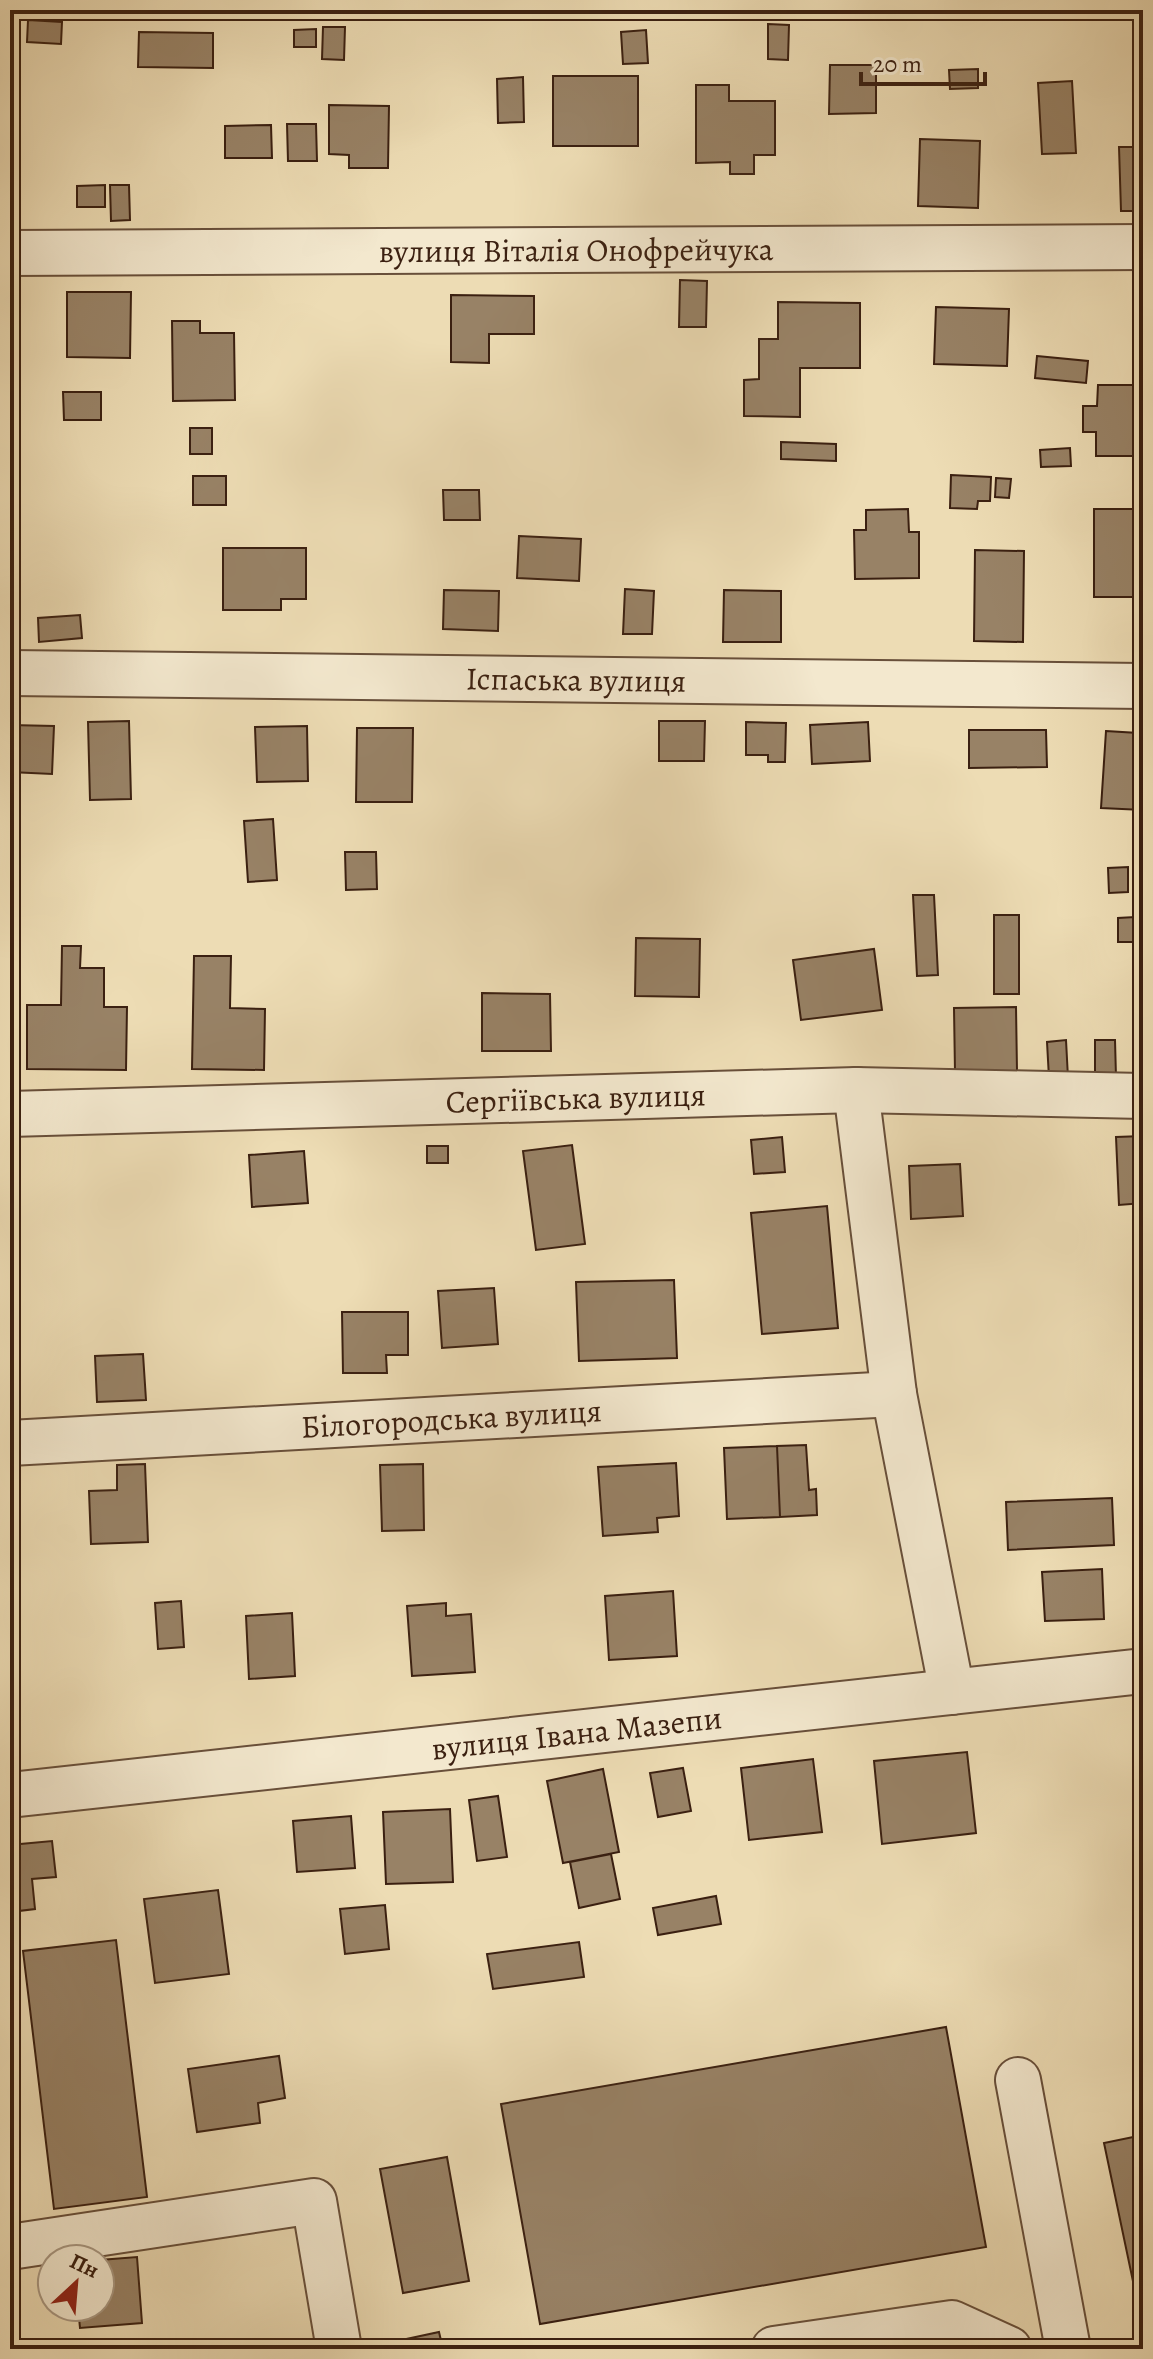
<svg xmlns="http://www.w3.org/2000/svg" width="1153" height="2359" viewBox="0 0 1153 2359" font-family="Alegreya,serif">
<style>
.building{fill:#988266;stroke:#3b2011;stroke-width:2}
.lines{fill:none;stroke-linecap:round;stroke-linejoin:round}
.minor-casing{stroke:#684f3a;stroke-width:48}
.minor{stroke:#f3e8ce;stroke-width:44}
.labels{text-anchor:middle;stroke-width:6;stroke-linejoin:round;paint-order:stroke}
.street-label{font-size:32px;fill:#3b2011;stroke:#f3e8ce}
</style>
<rect width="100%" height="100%" fill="#eddcb4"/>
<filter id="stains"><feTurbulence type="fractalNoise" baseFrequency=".0025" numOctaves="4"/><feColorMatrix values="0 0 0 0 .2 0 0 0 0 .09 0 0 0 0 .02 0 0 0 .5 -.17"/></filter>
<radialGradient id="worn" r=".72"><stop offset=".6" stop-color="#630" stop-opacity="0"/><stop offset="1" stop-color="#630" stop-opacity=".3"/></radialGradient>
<!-- building -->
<path class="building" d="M28,20L62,22L61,44L27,42Z
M768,24L789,25L788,60L768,59Z
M323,27H345L344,60L322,59Z
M316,29V47H294V30Z
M646,30L648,63L623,64L621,32Z
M139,32L213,33V68L138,67Z
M830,65H876V113L829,114Z
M978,69V88L950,89L949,70Z
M553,76H638V146H553Z
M523,77L524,122L498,123L497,79Z
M1072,81L1076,153L1042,154L1038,83Z
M696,85H729V101H775V155H754V174H730V162L696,163Z
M1143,98V143H1140L1138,99Z
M329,105L389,106L388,168H349V155L329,154Z
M287,124H316L317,161H288Z
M271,125L272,158H225V126Z
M920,139L980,141L978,208L918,206Z
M1119,147H1143V211H1121Z
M105,185V207H77V186Z
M110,185H129L130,220L111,221Z
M680,280L707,281L706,327H679Z
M67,292H131L130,358L67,357Z
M10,295H18V359H10Z
M451,295L534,296V334H489V363L451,362Z
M778,302L860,303V368H800V417L744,416V380L759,379V339H778Z
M936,307L1009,309L1007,366L934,364Z
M172,321H200V333H234L235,400L173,401Z
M1037,356L1088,361L1086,383L1035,378Z
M1098,385H1143V456H1096V432H1083V406H1097Z
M63,392H101V420H64Z
M190,428H212V454H190Z
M781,442L836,444V461L781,459Z
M1070,448L1071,466L1041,467L1040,450Z
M951,475L991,477L990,501H978L977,509L950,508Z
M193,476H226V505H193Z
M996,478L1011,479L1009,498L995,497Z
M443,490H479L480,520H444Z
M908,509L909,532H919V578L855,579L854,530H866V510Z
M1094,509H1143V597H1094Z
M519,536L581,539L579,581L517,578Z
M223,548H306V599H281V610H223Z
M975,550L1024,551L1023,642L974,641Z
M625,589L654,591L652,634H623Z
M444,590L499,591L498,631L443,629Z
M724,590L781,591V642H723Z
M80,615L82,638L39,642L38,618Z
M129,721L131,799L90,800L88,722Z
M659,721H705L704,761H659Z
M746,722L786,723L785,762H768V755H746Z
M868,722L870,761L812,764L810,725Z
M10,725L54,726L52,774L10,772Z
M307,726L308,781L257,782L255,727Z
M357,728H413L412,802H356Z
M969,730H1046L1047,767L969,768Z
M1106,731L1138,733L1137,741H1143V810L1101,808Z
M273,819L277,880L248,882L244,821Z
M345,852H376L377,889L346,890Z
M1128,867V892L1109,893L1108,868Z
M913,895H934L938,975L917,976Z
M994,915H1019V994H994Z
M1135,917V942H1118V918Z
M636,938L700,939L699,997L635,996Z
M62,946H81L80,968H104V1007H127L126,1070L27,1069V1005H61Z
M874,949L882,1010L801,1020L793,960Z
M194,956H231L230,1008L265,1009L264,1070L192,1069Z
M482,993L550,994L551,1051H482Z
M1016,1007L1017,1071L955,1072L954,1008Z
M1066,1040L1068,1078H1049L1047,1042Z
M1095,1040H1115L1116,1077H1095Z
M1143,1136V1203L1119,1205L1116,1137Z
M782,1137L785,1172L754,1174L751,1140Z
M572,1145L585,1244L536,1250L523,1151Z
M427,1146H448V1163H427Z
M304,1151L308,1203L252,1207L249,1155Z
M960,1164L963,1216L911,1219L909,1166Z
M827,1206L838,1328L762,1334L751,1213Z
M10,1267H14V1296H10Z
M674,1280L677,1358L579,1361L576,1282Z
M494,1288L498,1344L442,1348L438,1291Z
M342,1312H408V1355H386L387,1373H343Z
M143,1354L146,1400L97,1402L95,1356Z
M806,1445L809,1490L816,1489L817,1515L780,1517L777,1446Z
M777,1446L780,1517L727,1519L724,1448Z
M676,1463L679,1516L657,1518L658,1532L603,1536L598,1467Z
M145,1464L148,1542L91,1544L89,1491L117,1490V1465Z
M423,1464L424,1530L382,1531L380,1465Z
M1112,1498L1114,1545L1008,1550L1006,1502Z
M1102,1569L1104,1619L1045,1621L1042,1572Z
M673,1591L677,1656L609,1660L605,1596Z
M181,1601L184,1647L158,1649L155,1603Z
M446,1603V1616L471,1614L475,1672L412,1676L407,1606Z
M292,1613L295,1676L249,1679L246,1616Z
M967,1752L976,1833L882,1844L874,1761Z
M813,1759L822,1832L749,1840L741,1768Z
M683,1768L691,1811L658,1817L650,1773Z
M603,1769L619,1852L563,1863L547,1781Z
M498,1796L507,1857L477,1861L469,1800Z
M450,1809L453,1882L386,1884L383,1812Z
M351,1816L355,1868L297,1872L293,1821Z
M52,1841L56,1877L32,1879L35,1909L10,1912V1845Z
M611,1854L620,1899L579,1908L570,1862Z
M218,1890L229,1974L155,1983L144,1899Z
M716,1896L721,1924L658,1935L653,1908Z
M385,1905L389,1949L345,1954L340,1909Z
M116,1940L147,2197L54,2209L23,1951Z
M579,1942L584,1977L493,1989L487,1954Z
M946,2027L986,2247L540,2324L501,2104Z
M279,2056L285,2098L258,2103L260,2123L197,2132L188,2069Z
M1143,2135V2329L1104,2143Z
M447,2157L469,2281L403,2293L380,2169Z
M137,2257L142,2323L80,2328L78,2307H100V2260Z
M439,2332L443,2349H364V2348Z"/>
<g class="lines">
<!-- minor casing -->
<g class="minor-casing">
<g id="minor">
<path id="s1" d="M10,253L1143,247"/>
<path id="s2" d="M10,673L1143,686"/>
<path d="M856,1090L894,1394L952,1692"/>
<path id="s3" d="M10,1114L856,1090L1143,1096"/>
<path id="s4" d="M10,1443L894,1394"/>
<path id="s5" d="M10,1795L1143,1671"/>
<path d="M1018,2080L1068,2349"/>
<path d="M10,2247L314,2201L339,2349"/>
<path d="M774,2349L952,2323L1009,2349"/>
</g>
</g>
<!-- minor -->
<use href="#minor" class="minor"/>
</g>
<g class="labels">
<!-- street labels -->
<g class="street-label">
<text dy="11" stroke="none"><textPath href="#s1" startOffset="566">вулиця Віталія Онофрейчука</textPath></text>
<text dy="11" stroke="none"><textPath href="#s2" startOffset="566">Іспаська вулиця</textPath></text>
<text dy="11" stroke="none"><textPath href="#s3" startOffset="566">Сергіївська вулиця</textPath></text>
<text dy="11" stroke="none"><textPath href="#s4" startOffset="442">Білогородська вулиця</textPath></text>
<text dy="11" stroke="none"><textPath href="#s5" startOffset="570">вулиця Івана Мазепи</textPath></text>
</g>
</g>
<!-- margin -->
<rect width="1153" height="2359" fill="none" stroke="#eddcb4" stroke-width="40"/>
<rect x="12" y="12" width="1129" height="2335" fill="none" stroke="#3b2011" stroke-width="4"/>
<rect x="20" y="20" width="1113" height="2319" fill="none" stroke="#3b2011" stroke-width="2"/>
<!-- north arrow -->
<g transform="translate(76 2283) rotate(26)"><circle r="38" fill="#f3e8ce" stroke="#a99882" stroke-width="2"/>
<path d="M0-6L14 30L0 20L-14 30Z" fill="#8f2418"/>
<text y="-12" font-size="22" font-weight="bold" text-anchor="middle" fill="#3b2011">Пн</text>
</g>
<!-- scale -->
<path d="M861 72v12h124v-12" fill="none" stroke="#3b2011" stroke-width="4"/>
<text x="873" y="72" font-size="24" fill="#3b2011" stroke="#f3e8ce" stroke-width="6" paint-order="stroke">20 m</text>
<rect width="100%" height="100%" filter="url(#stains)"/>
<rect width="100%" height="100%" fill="url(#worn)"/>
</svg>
